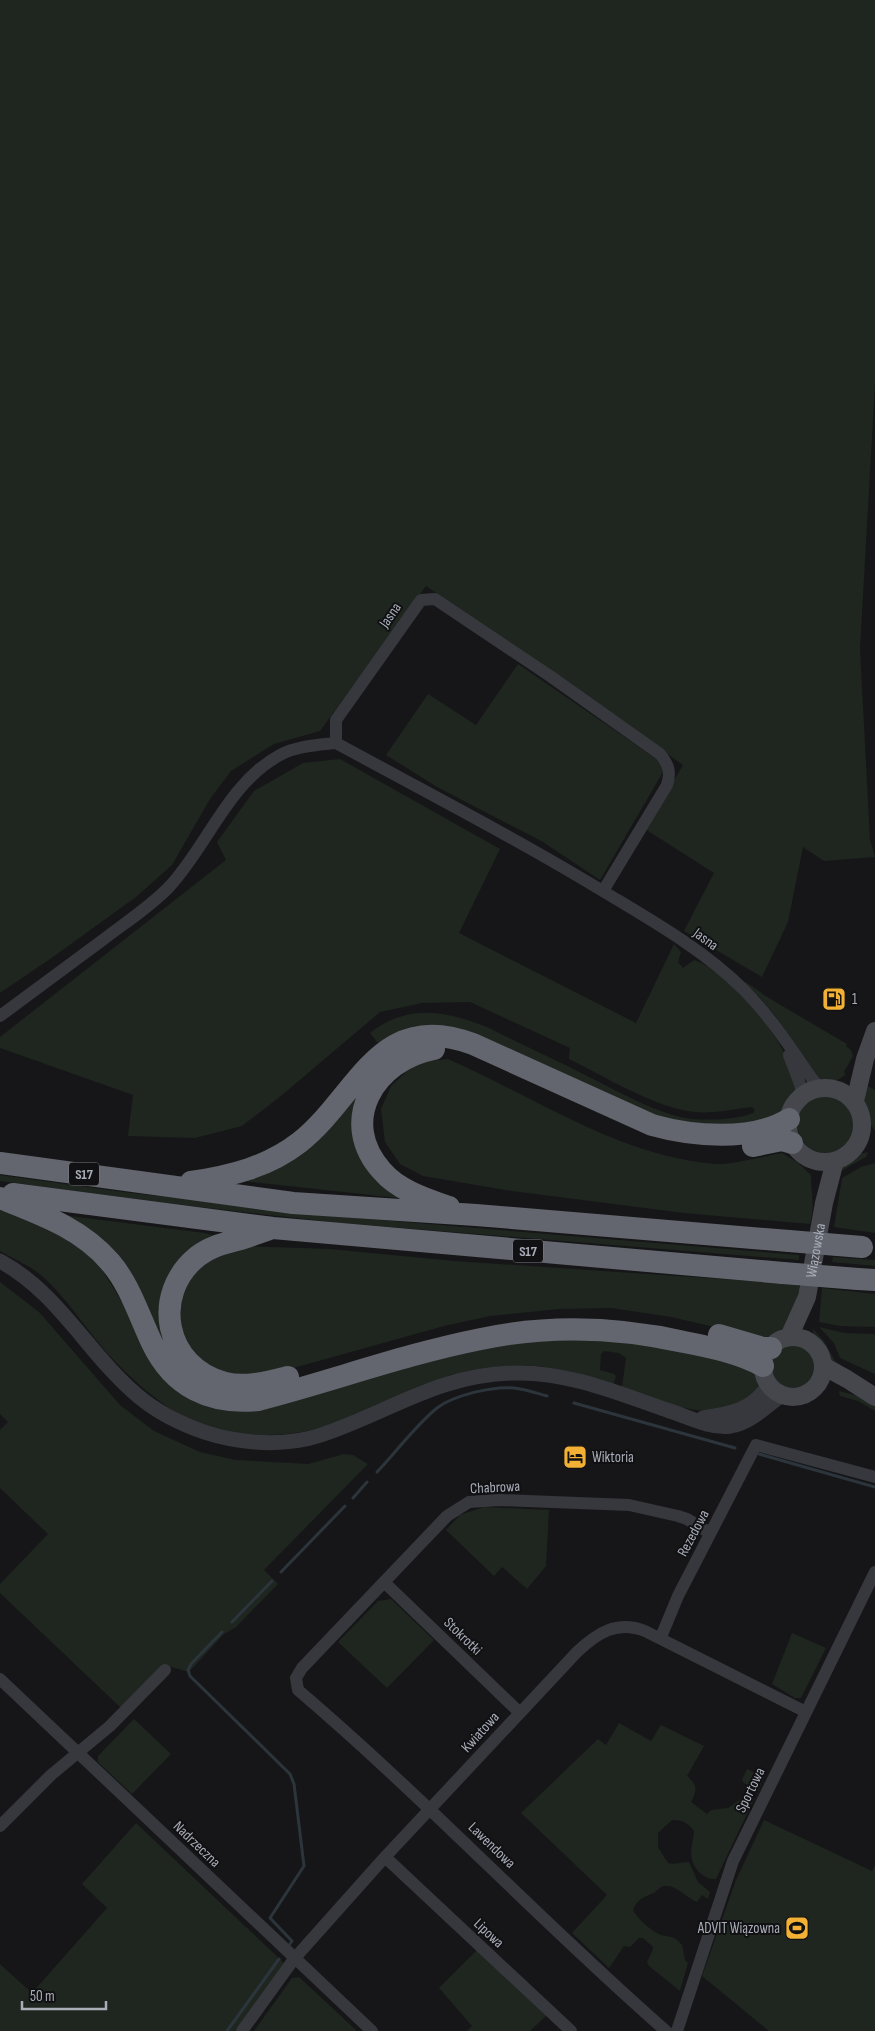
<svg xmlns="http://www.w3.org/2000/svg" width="875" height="2031" viewBox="0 0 875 2031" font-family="'Sofia Sans Condensed',sans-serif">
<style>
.green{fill:#1e261f}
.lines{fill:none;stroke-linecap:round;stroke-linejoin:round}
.stream{stroke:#2c353c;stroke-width:3}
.minor{stroke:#37383d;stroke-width:12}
.tertiary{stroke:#37383d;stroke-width:15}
.secondary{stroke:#45474d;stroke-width:18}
.motorway{stroke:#63666e;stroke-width:22}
.motorway-bridge{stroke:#63666e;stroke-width:22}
.labels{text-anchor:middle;stroke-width:4;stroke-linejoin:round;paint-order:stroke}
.shield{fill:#111113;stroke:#7b7e86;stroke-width:1}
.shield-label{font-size:14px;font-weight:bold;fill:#a8adb8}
.street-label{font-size:15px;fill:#a8adb8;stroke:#111113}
.poi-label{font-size:15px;fill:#a8adb8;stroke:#111113;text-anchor:start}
</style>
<rect width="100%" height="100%" fill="#161618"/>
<!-- green -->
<path class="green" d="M0,0H875V384L860,649L870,840L875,857L824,861L803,847L788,922L762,977L684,931L714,873L645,829L683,765L530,656L426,586L320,731L274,744L231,771L210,799L172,865L136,897L53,957L0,993Z
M518,664L661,762L663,772L600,880L543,842L437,787L386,755L428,694L476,725Z
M340,759L500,849L459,933L636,1023L674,944L681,952L678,962L683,968L694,960C733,974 790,1044 796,1085C798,1096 787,1108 781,1116L734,1126L664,1121L472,1036L380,1046L370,1033C408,1003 446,1011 487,1027C520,1044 554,1059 587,1076C618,1091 651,1111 685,1118C702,1121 738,1120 753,1113L755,1110L752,1107C734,1109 714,1114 695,1112C655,1108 606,1077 569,1059L570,1048L470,1002L422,1003L380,1012L281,1096L242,1126L195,1138L128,1136L133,1095L0,1048V1037L226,860L217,842L254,791L303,763Z
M746,982L767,997L847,1044L846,1046L851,1050L853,1056L844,1072L846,1074C835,1084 826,1083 815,1075C793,1043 774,1008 745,983Z
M448,1059C535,1097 618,1156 715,1164C730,1165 765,1156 782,1153L797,1162L811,1175C811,1193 815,1205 810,1224L684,1213L512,1191L423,1176L400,1164L385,1142L381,1109L391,1086L417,1062Z
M864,1084L875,1090V1131L869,1122L862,1096Z
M360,1086L356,1121L407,1199L234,1180Z
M797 1124a29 29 0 1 1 58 0a29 29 0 1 1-58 0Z
M868,1152L866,1157L841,1171C843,1160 858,1154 868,1152Z
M875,1163V1233L834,1227L842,1178L861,1167Z
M0,1175L123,1192L356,1218L799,1255V1260L341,1223L182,1205L0,1181Z
M0,1203L19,1208L94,1256L131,1317L182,1394L427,1359L555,1337L696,1349L758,1373C760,1384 759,1390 751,1397C718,1428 658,1400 622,1387L626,1358L619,1353L604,1351L601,1354L600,1370L614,1374L616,1376L613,1385C596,1380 579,1374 562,1370C532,1363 498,1365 468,1371C427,1379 391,1401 352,1417C302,1438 246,1442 194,1422C166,1411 123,1372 103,1348C83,1325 66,1297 42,1276C31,1266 13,1259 0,1251Z
M62,1215L205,1233L218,1237C215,1240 205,1243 199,1246C187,1252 178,1263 172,1274C146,1316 172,1376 219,1388C235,1392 250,1390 265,1387C341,1368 419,1339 496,1326C585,1312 675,1322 760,1352L761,1354L758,1357C677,1328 593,1316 508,1328C423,1341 342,1374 259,1394C241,1396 224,1394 207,1387C158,1366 152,1318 128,1276C113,1250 87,1228 60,1217Z
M240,1246L330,1249L454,1261L797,1284L803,1291L783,1332L766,1339L671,1317L611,1308L559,1309L490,1316L444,1326L272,1374L230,1377L202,1365L180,1336L177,1303L182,1288L208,1259Z
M833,1257L875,1260V1266L832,1262Z
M0,1282L39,1312L120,1405L154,1431L200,1452L236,1460L308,1464L344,1454L353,1455L368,1464L264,1570L278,1584L236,1627L224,1634L189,1672L164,1665L121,1708L0,1593V1584L48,1534L0,1488V1430L8,1422L0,1414Z
M822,1288L875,1294V1327L840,1326L819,1322Z
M819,1327L845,1333L875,1334V1374L840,1358L834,1343Z
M812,1328L824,1341L835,1361L841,1365L838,1370L829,1362L825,1352L815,1338Z
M771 1367a22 22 0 1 1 44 0a22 22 0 1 1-44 0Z
M839,1391L859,1396L875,1405V1411L858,1401L840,1396Z
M484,1507L549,1510L546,1566L527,1589L502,1567L494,1576L446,1530L460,1515Z
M391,1599L434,1640L387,1688L338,1642L378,1601Z
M792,1633L826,1648L801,1698H795L772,1684Z
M134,1719L171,1754L132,1794L98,1762V1756Z
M619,1723L651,1741L661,1725L704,1746L687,1776C698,1785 697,1791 691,1802L707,1814L711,1810L728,1808L745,1796L754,1799L716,1879C702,1880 691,1866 691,1852C691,1845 694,1838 694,1831C688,1823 683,1820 672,1820L658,1833V1847L668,1863C676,1865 681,1862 689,1862L698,1882L710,1892L708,1899L702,1895L697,1902C686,1898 676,1884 664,1886C659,1887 656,1893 651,1894C642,1898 637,1900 633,1910C637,1918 649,1929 657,1933C667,1939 671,1932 682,1945L685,1960L688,1963L680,1991L649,1966L647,1962L652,1952L653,1947L643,1938H639L630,1947L624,1946L609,1968L572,1933L607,1895L521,1813L598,1739L606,1745Z
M747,1769L764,1777L758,1791L744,1783L742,1780Z
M764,1820L872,1871L875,1865V2031H769L702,1976L736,1880Z
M136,1823L284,1963L235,2031H0V1964L32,1993L107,1908L82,1884Z
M477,1950L547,2015L530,2031H467L472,2026L439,1988Z
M299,1977L356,2030L355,2031H254L292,1978Z"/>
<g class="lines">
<!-- stream -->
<path class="stream" d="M574,1403L735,1448
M759,1454L875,1487
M377,1472C395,1453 417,1424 437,1408C454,1395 493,1386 514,1388C525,1389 536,1393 547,1396
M353,1498L367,1482
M281,1572L345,1506
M232,1622L272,1581
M222,1632L191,1664L188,1670L190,1676L290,1774L294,1784L304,1866L270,1918L292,1941L290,1944
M227,2031L279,1959"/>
<!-- minor -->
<path class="minor" d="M336,743V720L421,600L435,599L550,676L660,754C669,765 671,772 667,785L603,891
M336,743C428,793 521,841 611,896C656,923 706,952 744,990C771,1017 791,1049 813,1080L821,1088
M0,1016C35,990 69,965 104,939C126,922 150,907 169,887C208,845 228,783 280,755C296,746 318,745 336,743
M789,1055L800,1084L802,1096
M384,1582L519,1712
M661,1637L678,1596L756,1445L875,1477
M0,1679L372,2031
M0,1826L51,1775L110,1726L165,1670
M385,1857L571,2031
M242,2031L294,1959L385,1857L577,1652C597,1633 617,1620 645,1631L806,1712
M666,2031C540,1921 426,1799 298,1690L296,1678L302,1668L447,1516L469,1502L499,1500L629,1505L678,1516L687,1519L710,1533
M677,2031L733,1861L875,1572"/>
<!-- tertiary -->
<path class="tertiary" d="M0,1261C59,1293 88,1354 138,1396C157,1412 181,1424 204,1432C240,1444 285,1447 321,1435C390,1412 437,1375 513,1373C566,1371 618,1393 667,1410C686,1416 710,1429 731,1426C752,1422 766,1406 783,1394
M703,1418C731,1414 754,1410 769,1384"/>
<!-- secondary -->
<g class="secondary">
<circle cx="825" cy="1125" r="37"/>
<path d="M855,1101L865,1059L875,1031"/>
<path id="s1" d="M789,1337L807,1297L824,1203L835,1161"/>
<circle cx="793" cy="1367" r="30"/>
<path d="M823,1366L847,1379L875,1397"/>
</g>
<!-- motorway -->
<path class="motorway" d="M434,1049C375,1060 337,1121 382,1171C398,1190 426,1199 449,1207
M753,1146L782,1140L792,1143
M0,1163L293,1203L476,1215L789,1241
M191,1182C231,1176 268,1167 300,1142C359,1095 378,1008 473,1044L652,1125C691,1136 752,1142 789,1119
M13,1194L273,1228L783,1273
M0,1198C40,1214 81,1228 110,1262C130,1285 139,1316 152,1343C173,1387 210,1405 258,1400C332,1381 405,1354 481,1339C547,1325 617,1327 684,1342C710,1347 739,1353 763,1366
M273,1228C263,1231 254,1235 244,1238C228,1243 212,1245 198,1256C150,1294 165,1368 225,1383C246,1388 268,1382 288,1377
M858,1279L875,1280
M719,1335L763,1348H771"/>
<!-- motorway-bridge -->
<path class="motorway-bridge" d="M789,1241L862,1247
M783,1273L858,1279"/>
</g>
<!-- icons -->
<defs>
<g id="fuel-square" transform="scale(1.25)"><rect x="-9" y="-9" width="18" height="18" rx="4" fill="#f2b134" stroke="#111113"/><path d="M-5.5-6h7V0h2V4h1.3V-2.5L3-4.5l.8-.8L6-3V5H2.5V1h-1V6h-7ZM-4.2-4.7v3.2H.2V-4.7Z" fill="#111"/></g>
<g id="hotel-square" transform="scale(1.25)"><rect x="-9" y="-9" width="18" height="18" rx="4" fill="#f2b134" stroke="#111113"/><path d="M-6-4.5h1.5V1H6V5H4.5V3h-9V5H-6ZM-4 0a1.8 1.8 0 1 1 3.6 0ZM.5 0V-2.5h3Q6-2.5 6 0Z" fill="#111"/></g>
<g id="stadium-square" transform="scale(1.25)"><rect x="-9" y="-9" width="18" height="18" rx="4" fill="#f2b134" stroke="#111113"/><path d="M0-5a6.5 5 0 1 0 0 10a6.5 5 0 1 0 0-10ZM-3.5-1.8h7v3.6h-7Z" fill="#111"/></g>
</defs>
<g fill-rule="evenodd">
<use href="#fuel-square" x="834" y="999"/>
<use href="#hotel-square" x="575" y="1457"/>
<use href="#stadium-square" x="797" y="1928"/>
</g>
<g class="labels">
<!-- shield labels -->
<g class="shield">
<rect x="69" y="1162.5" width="30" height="23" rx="4"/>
<rect x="513" y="1239.5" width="30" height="23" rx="4"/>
</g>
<g class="shield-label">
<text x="84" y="1179">S17</text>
<text x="528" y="1256">S17</text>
</g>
<!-- street labels -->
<g class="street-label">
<text transform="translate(390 615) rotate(-55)" y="5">Jasna</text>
<text transform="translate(706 939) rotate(36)" y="5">Jasna</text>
<text dy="5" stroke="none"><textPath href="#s1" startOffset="91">Wiązowska</textPath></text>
<text transform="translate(495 1487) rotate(-3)" y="5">Chabrowa</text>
<text transform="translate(693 1533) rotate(-62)" y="5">Rezedowa</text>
<text transform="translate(463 1636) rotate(44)" y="5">Stokrotki</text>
<text transform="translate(480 1732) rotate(-48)" y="5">Kwiatowa</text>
<text transform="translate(750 1790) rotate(-64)" y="5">Sportowa</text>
<text transform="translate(197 1844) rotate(44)" y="5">Nadrzeczna</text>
<text transform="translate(492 1845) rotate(44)" y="5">Lawendowa</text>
<text transform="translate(489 1933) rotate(43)" y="5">Lipowa</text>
</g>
<!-- poi labels -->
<g class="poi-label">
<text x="852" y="1004">1</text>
<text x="592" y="1462">Wiktoria</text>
<text x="780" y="1933" text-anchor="end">ADVIT Wiązowna</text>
</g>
</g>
<!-- scale -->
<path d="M22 2001v8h84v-8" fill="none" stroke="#a8adb8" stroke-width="2.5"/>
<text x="30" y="2001" font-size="15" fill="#a8adb8" stroke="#111113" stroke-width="4" paint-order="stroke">50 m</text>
</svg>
